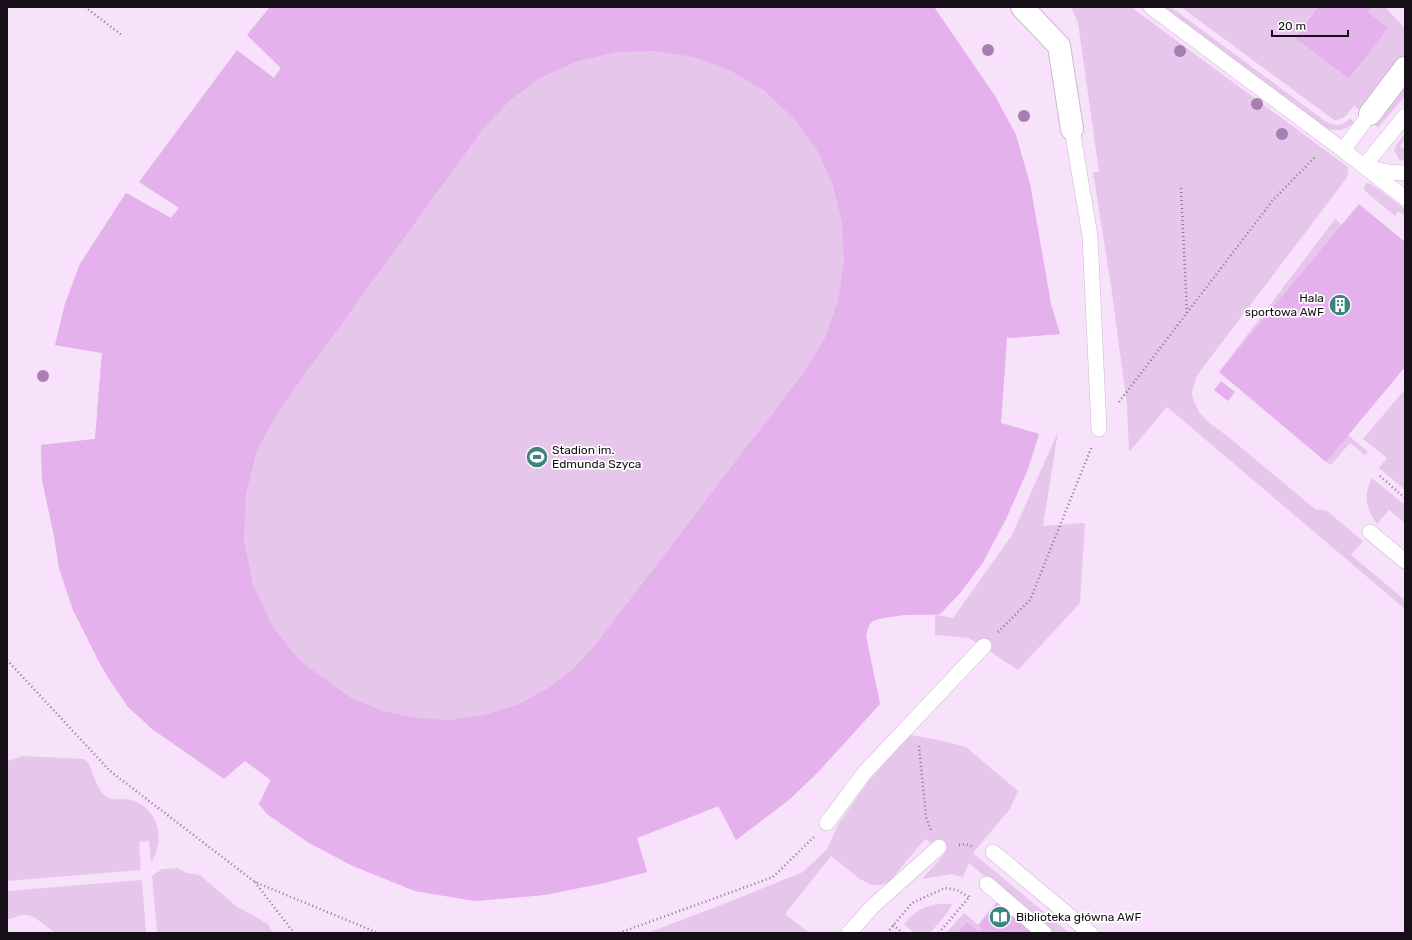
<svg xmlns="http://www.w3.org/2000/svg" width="1412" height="940" viewBox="0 0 1412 940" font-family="Rubik,sans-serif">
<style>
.green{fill:#e7c6ec}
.building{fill:#e5b1ec;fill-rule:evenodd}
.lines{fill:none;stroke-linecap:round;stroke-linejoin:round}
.service-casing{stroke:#cbb6ce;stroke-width:16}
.pedestrian-casing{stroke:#cbb6ce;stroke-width:24}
.minor-casing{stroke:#cbb6ce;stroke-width:24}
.path{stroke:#88798a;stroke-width:2.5;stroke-dasharray:1 3;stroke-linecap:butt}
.service{stroke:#fff;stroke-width:15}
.pedestrian{stroke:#fff;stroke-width:22}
.minor{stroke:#fff;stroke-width:22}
.tree{fill:#a87daf}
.labels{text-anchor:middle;stroke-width:3.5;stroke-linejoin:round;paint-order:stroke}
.poi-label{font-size:12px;fill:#160f17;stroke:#fff;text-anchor:start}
</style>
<rect width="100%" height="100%" fill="#f8e2fb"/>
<!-- green -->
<path class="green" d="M270,7H934L995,96L1016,135L1030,184L1051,304L1060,334L1011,338L1007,337L1001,423L1039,434L1028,469L1006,519L982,564L960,593L940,614L937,615L953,618L1012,535L1058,432L1043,526L1085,523L1080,603L1018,670L969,638L935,635V615H904L878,619L873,621L869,625L866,636L880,704L819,771L790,799L736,840L718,806L637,838L647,872L604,883L544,895L475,901L415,891L353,866L309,843L267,814L259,804L270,780L245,761L128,707L108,678L73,610L59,568L54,536L42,480L41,445L95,439L102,353L55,345L65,304L80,264L126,193L171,218L179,208L281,68L247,35Z
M1071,7H1131L1348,167V173L1346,179L1201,370L1196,378L1192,392L1193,399L1199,412L1209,423L1226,435L1315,509L1327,511L1363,541L1351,555L1405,600V609L1167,407L1129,452L1127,405L1111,286L1093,172H1099L1078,23Z
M1163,7H1171L1325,121C1335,126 1342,127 1350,118L1354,122C1347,130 1338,132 1327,129Z
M1181,7H1318L1295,38L1349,79L1388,28L1368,12L1374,7H1385L1405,28V55L1362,112L1354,106C1348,113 1344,120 1334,120Z
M1405,85V96L1378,128L1375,125Z
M1405,134V140L1400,146L1405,150V161L1399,159L1394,150L1397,144Z
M1366,183L1371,184L1405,209V216L1398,211L1395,216L1365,191L1364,187Z
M1335,219L1342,225L1219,372Z
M1405,389V490L1379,468L1387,458L1363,439Z
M1348,435L1368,452L1365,455L1350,443L1331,465L1326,462Z
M1372,478L1405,505V523L1389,510L1377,524C1366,509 1363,495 1372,478Z
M910,735L935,739L966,747L1018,791L1010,809L973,853L1069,933H1052L969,863L963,877L951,874L922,879L946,852L925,839L890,881L881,885H871L860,879L831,856L785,914L809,933H647L716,907L803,872L827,849L839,823L867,783Z
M23,756L84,759L88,762C91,769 99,791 104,795C111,802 122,798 131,800C152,806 163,827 157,849C156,854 153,858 151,863L149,841L139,842L141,870L7,881V761Z
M177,868L187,873L200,875L236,906L268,924L273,933H157L152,876L162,869Z
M142,880L146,933H55L34,917L28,915H21L7,920V891Z
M939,904H952L948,912L930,933H914L904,924C915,911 922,907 939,904Z
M964,913L982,928L978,932L946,933Z"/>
<!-- building -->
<path class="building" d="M270,7H934L995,96L1016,135L1030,184L1051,304L1060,334L1011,338L1007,337L1001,423L1039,434L1028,469L1006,519L982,564L960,593L940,614L904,615L883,618L873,621L869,625L866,636L880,704L819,771L790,799L736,840L719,806L637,838L647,872L604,883L544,895L475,901L415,891L353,866L309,843L267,814L259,804L271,780L245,761L224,779L152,729L128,707L101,666L73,610L59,568L54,536L42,480L41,445L95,439L102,353L55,345L65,304L80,264L126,193L171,218L179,208L139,182L237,50L274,78L281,68L247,35ZM655,51L694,57L731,71L765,91L793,118L817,150L833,185L842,223L844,263L838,301L825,338L804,372L597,643L574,668L547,689L517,705L484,715L450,720L416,718L383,711L351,698L300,661L272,626L253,584L244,540L246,494L257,450L279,410L483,129L510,100L542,77L578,61L616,52Z
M1318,7H1371L1372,8L1368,12L1388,28L1349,79L1295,38Z
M1359,204L1405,242V367L1326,462L1219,372Z
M1221,381L1235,392L1228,401L1214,390Z
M997,902L1035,933H957L967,922L978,932L982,928L978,925Z"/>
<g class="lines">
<!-- service casing -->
<g class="service-casing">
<path id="service" d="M1151,7L1343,150L1370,114
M1405,116L1364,166L1387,172L1405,173
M1072,129L1090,236L1099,429
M1343,150L1405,198
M1370,532L1405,561
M827,823L865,772L984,646
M993,852L1090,933
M987,884L1044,933
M849,933L872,907L939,847"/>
</g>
<!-- pedestrian casing -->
<g class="pedestrian-casing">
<path id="pedestrian" d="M1022,7L1059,46L1072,129"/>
</g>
<!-- minor casing -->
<g class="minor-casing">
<path id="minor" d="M1370,114L1405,68"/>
</g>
<!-- path -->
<path class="path" d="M85,7L123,36
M1181,188L1187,313
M1119,402L1273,200L1316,156
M1380,476L1405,498
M998,632L1030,600L1092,446
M7,660L110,771L255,882L378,933
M919,746L926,817L931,830
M959,845L965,844L973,847
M255,882L294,933
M893,925L903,933
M619,933L773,877L814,837
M887,933L912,903L945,888L957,890L971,898
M939,933L970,896"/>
<!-- service -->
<use href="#service" class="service"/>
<!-- pedestrian -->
<use href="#pedestrian" class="pedestrian"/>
<!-- minor -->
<use href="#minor" class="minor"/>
</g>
<!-- trees -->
<g class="tree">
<circle cx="988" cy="50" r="6"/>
<circle cx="1180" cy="51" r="6"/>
<circle cx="1257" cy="104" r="6"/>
<circle cx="1024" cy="116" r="6"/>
<circle cx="1282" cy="134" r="6"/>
<circle cx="43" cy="376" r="6"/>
</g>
<!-- icons -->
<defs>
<g id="building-disc" transform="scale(1.15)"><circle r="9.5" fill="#3d847e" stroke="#fff"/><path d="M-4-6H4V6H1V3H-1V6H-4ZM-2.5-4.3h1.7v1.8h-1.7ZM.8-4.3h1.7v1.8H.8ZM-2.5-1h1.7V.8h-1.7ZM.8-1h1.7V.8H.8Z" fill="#fff"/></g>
<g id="stadium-disc" transform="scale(1.15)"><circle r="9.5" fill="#3d847e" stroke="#fff"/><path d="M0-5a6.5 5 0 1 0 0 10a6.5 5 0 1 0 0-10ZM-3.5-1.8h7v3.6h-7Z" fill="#fff"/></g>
<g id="library-disc" transform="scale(1.15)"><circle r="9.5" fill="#3d847e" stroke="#fff"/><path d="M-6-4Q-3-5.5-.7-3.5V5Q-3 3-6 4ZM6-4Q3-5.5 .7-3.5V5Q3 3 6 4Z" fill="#fff"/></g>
</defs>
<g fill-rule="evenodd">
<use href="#building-disc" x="1340" y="305"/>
<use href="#stadium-disc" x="537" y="457"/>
<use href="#library-disc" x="1000" y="917"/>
</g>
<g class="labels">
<!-- poi labels -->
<g class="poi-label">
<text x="1324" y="302" text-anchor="end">Hala<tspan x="1324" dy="14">sportowa AWF</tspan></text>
<text x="552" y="454">Stadion im.<tspan x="552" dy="14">Edmunda Szyca</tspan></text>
<text x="1016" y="921">Biblioteka główna AWF</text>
</g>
</g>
<!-- border -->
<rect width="1412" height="940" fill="none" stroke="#160f17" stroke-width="16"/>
<!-- scale -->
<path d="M1272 30v6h76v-6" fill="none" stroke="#160f17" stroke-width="2"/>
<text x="1278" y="30" font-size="12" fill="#160f17" stroke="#ffffff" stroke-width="3" paint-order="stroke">20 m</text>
</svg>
